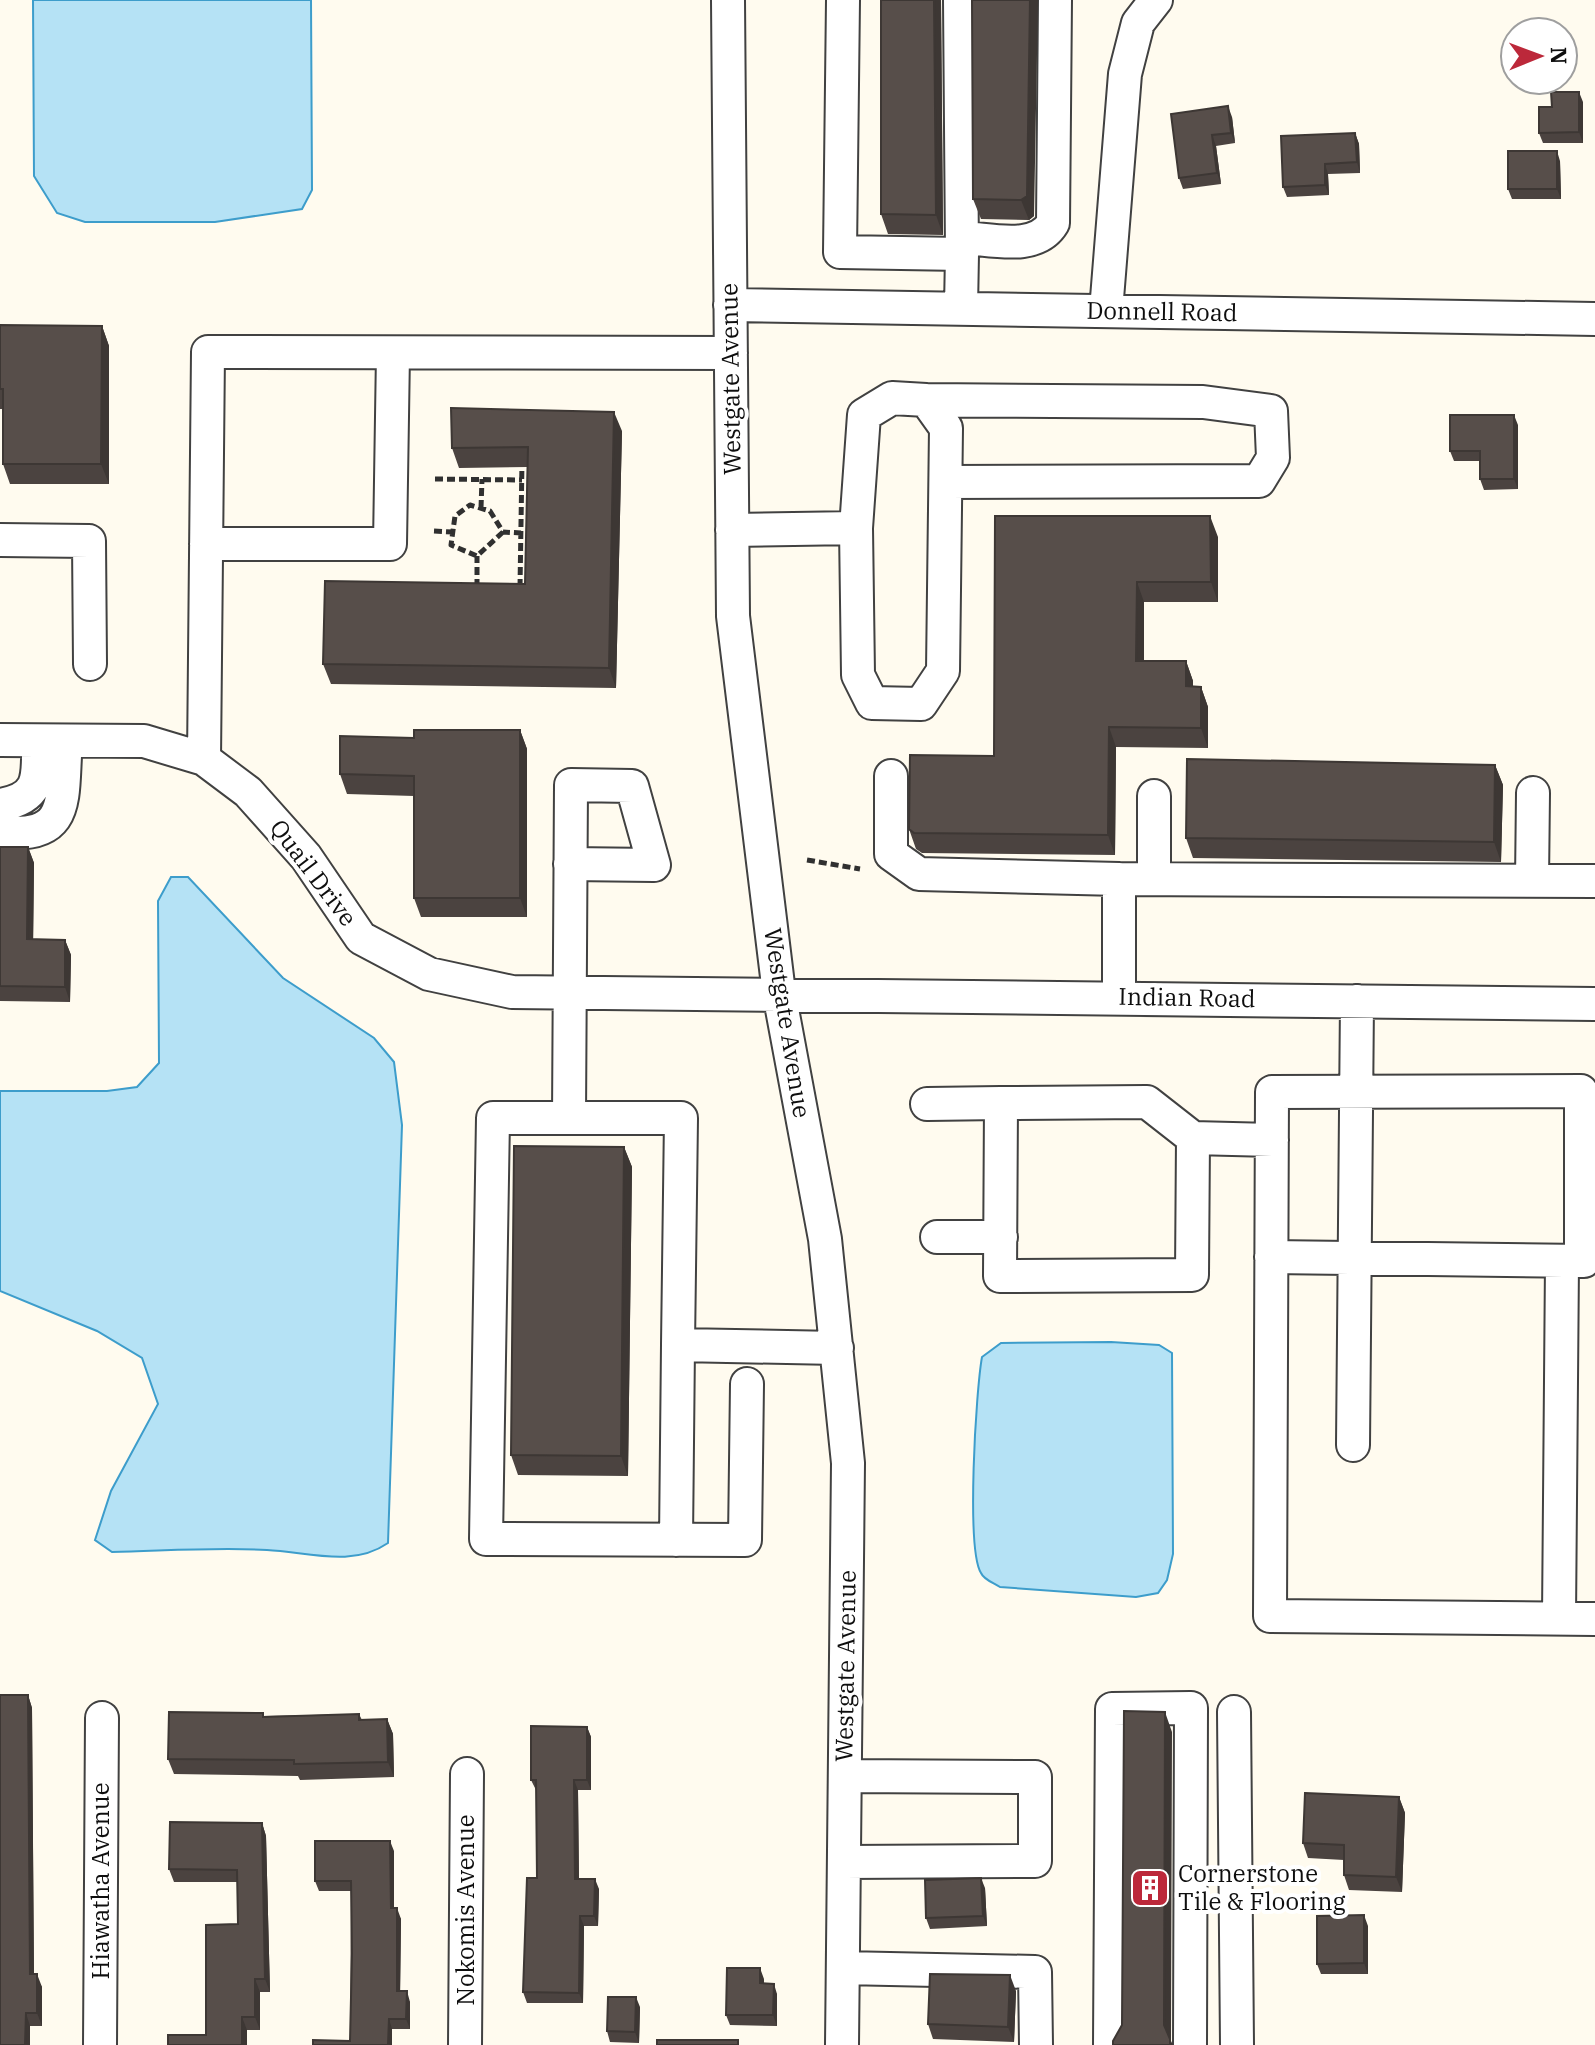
<svg xmlns="http://www.w3.org/2000/svg" width="1595" height="2045" viewBox="0 0 1595 2045" font-family="'IBM Plex Serif',serif">
<style>
.water{fill:#b5e2f5;stroke:#3d9dcb;stroke-width:2}
.lines{fill:none;stroke-linecap:round;stroke-linejoin:round}
.minor-casing{stroke:#414141;stroke-width:36}
.path{stroke:#303030;stroke-width:5;stroke-dasharray:8 4;stroke-linecap:butt}
.minor{stroke:#fff;stroke-width:32}
.wall{fill:#4b4340}
.shaded-wall{fill:#3d3734}
.building{fill:#574e4a;stroke:#3d3734;stroke-width:2}
.labels{text-anchor:middle;stroke-width:8;stroke-linejoin:round;paint-order:stroke}
.street-label{font-size:24px;fill:#0e0e0e;stroke:#fff}
.poi-label{font-size:24px;fill:#0e0e0e;stroke:#fff;text-anchor:start}
</style>
<rect width="100%" height="100%" fill="#fffbef"/>
<!-- water -->
<path class="water" d="M33,0H311L312,190L302,209L215,222H85L57,213L34,176Z
M171,877H188L283,978L374,1038L394,1062L402,1125L388,1543C352,1568 308,1552 267,1550C216,1547 163,1551 112,1552L95,1540L111,1491L158,1404L142,1358L97,1331L0,1291V1091H107L137,1087L159,1063L158,901Z
M1111,1342L1159,1345L1172,1353L1173,1554L1167,1580L1158,1593L1136,1597L1000,1587C994,1583 984,1580 981,1573C966,1549 976,1390 982,1357L1001,1343Z"/>
<g class="lines">
<!-- minor casing -->
<g class="minor-casing">
<path id="minor" d="M728,0L733,616L779,993L825,1239L848,1463L842,2045
M843,0L840,252L962,254L960,0
M962,238C991,239 1036,252 1053,223L1055,0
M730,305L1595,319
M961,308L962,254
M1106,311L1125,74L1138,23L1156,0
M892,398L926,400L946,428L943,671L921,704L872,703L858,675L856,528L864,415Z
M926,400L1203,402L1271,411L1273,458L1259,481L946,482
M732,530L856,528
M0,540L89,541L90,664
M206,544H390L393,353
M0,740L144,741L204,759L248,792L306,857L361,938L429,974L512,992L1595,1004
M204,759L208,352L731,353
M891,776V854L919,874L1119,879V998
M0,805C42,798 38,776 38,741
M0,832C73,840 61,797 66,741
M1154,878V796
M1119,879L1595,881
M1532,881L1533,793
M927,1104L1001,1103
M569,1118L571,785L632,786L654,865L570,864
M1193,1138L1147,1102L1001,1103L1000,1276L1192,1275L1193,1138L1272,1140
M937,1237H1001
M1271,1257L1584,1261
M1581,1261V1091L1272,1092L1270,1616L1595,1619
M747,1384L745,1540L486,1539L493,1118H681L678,1345L837,1348
M1353,1445L1357,1001
M676,1540L678,1345
M1559,1618L1562,1262
M1234,1712L1237,2045
M844,1862L1035,1861V1777L845,1776
M843,1968L1035,1972L1036,2045
M100,2045L102,1718
M465,2045L467,1774
M1110,2045L1112,1709L1191,1708L1190,2045"/>
</g>
<!-- path -->
<path class="path" d="M435,479L522,480
M481,508L482,479
M434,531L453,532
M503,532L477,556L451,545L455,516L470,505L490,511L503,532L521,533
M477,587V556
M520,587L522,461
M807,860L860,869"/>
<!-- minor -->
<use href="#minor" class="minor"/>
</g>
<!-- wall -->
<path class="wall" d="M881,0H941L943,235L888,234L881,214Z
M972,0L1034,216L1029,220L981,219L973,199Z
M1583,102V143H1543L1539,133L1552,107Z
M1171,114L1232,117L1235,143L1216,146L1221,184L1183,189L1179,178Z
M1355,133L1359,144L1360,173L1328,174L1329,195L1287,197L1283,187Z
M1560,161L1561,199H1512L1508,189Z
M0,325L102,326L109,346V484H10L3,464V409H0Z
M1518,425V489L1484,490L1480,479V461H1454L1450,451Z
M622,431L616,688L331,684L323,664L525,584L527,467L459,468L452,448Z
M995,516L1218,537V602H1144V661H1186L1193,681V687H1201L1208,707V748L1116,747L1115,855L922,853L916,849L909,829L994,756Z
M520,730L527,749V917H421L414,898V796L347,794L340,774L414,738Z
M1495,765L1503,785L1501,862L1193,858L1186,838Z
M0,847H28L34,863L33,939L65,940L71,955L70,1002L0,1001Z
M624,1147L632,1167L628,1476L518,1475L511,1455Z
M28,1695L32,1708L34,1974L42,1987V2026H30V2045H0Z
M359,1714L362,1720L387,1719L393,1734L394,1777L300,1780L298,1776L174,1774L168,1759L264,1716Z
M587,1727L591,1737V1790H578L579,1879L599,1889L598,1926H584L583,2003H527L523,1992L537,1878L536,1790L531,1780Z
M1399,1797L1405,1813L1402,1892L1349,1890L1344,1875V1860L1308,1858L1303,1843Z
M262,1823L266,1836L270,1992H260V2030H247V2045H168L206,2035L238,1924L237,1882H174L169,1869Z
M394,1851V1908L401,1919L400,1991L410,2002V2029H392V2045H313L350,2041L351,1891H319L315,1881Z
M985,1888L987,1926L930,1929L926,1918Z
M1368,1926V1974H1321L1317,1964Z
M764,1979V1984L777,1994V2026L730,2025L726,2015Z
M1016,1991L1014,2042L933,2039L928,2024Z
M640,2007L639,2043L610,2042L607,2031Z"/>
<!-- shaded-wall -->
<path class="shaded-wall" d="M934,0H941L943,235L936,215Z
M1030,0H1038L1034,216L1029,220L1021,200Z
M1579,92L1583,102V143L1579,132Z
M1228,106L1232,117L1235,143L1231,133Z
M1355,133L1359,144L1360,173L1357,162Z
M1212,135L1216,146L1221,184L1217,173Z
M1557,151L1560,161L1561,199L1557,189Z
M1325,164L1328,174L1329,195L1325,185Z
M102,326L109,346V484L101,464Z
M614,412L622,431L616,688L609,668Z
M1514,415L1518,425V489L1514,479Z
M1210,516L1218,537V602L1211,582Z
M1137,582L1144,602V681L1136,661Z
M1186,661L1193,681V706L1186,686Z
M1201,687L1208,707V748L1201,728Z
M1109,727L1116,747L1115,855L1108,835Z
M520,730L527,749V917L520,898Z
M1495,765L1503,785L1501,862L1494,842Z
M28,847L34,863L33,955L27,939Z
M65,940L71,955L70,1002L65,987Z
M624,1147L632,1167L628,1476L621,1456Z
M28,1695L32,1708L34,1987L30,1974Z
M1165,1712L1172,1732L1171,2041L1173,2045H1170L1164,2025Z
M387,1719L393,1734L394,1777L388,1762Z
M587,1727L591,1737V1790L587,1780Z
M574,1780L578,1790L579,1889L575,1879Z
M1399,1797L1405,1813L1402,1892L1396,1877Z
M262,1823L266,1836L270,1992L265,1979Z
M390,1841L394,1851V1919L391,1908Z
M981,1878L985,1888L987,1926L983,1916Z
M595,1879L599,1889L598,1926L594,1916Z
M397,1908L401,1919L400,2002L397,1991Z
M1364,1915L1368,1926V1974L1364,1963Z
M580,1916L584,1926L583,2003L579,1993Z
M760,1968L764,1979L763,1994L760,1983Z
M37,1974L42,1987V2026L37,2013Z
M1010,1975L1016,1991L1014,2042L1008,2027Z
M255,1979L260,1992V2030L255,2017Z
M774,1984L777,1994V2026L773,2015Z
M407,1991L410,2002V2029L406,2019Z
M636,1997L640,2007L639,2043L635,2032Z
M26,2013L30,2026V2045H25Z
M242,2017L247,2030V2045H242Z
M389,2019L392,2029V2045H388Z"/>
<!-- building -->
<path class="building" d="M881,0H934L936,215L881,214Z
M972,0H1030L1027,196L1021,200L973,199Z
M1551,92H1579V132L1539,133V107H1552Z
M1228,106L1231,133L1212,135L1217,173L1179,178L1171,114Z
M1355,133L1357,162L1325,164V185L1283,187L1281,136Z
M1508,151H1557V189H1508Z
M0,325L102,326L101,464H3V389H0Z
M451,408L614,412L609,668L323,664L325,581L525,584L528,447L452,448Z
M1450,415H1514V479H1480V451H1450Z
M995,516H1210L1211,582H1137L1136,661H1186V686L1201,687V728L1109,727L1108,835L914,833L909,829L910,755L994,756Z
M414,730H520V898H414V776L340,774V736L414,738Z
M1187,759L1495,765L1494,842L1186,838Z
M0,847H28L27,939L65,940V987L0,986Z
M514,1146L624,1147L621,1456L511,1455Z
M0,1695H28L30,1974H37V2013H26L25,2045H0Z
M1124,1711L1165,1712L1164,2025L1170,2039V2045H1113V2041L1122,2025Z
M169,1712L263,1713V1717L359,1714V1720L387,1719L388,1762L294,1764V1760L168,1759Z
M531,1726L587,1727V1780H574L575,1879H595L594,1916H580L579,1993L523,1992L527,1878H537L536,1780H531Z
M1305,1793L1399,1797L1396,1877L1344,1875V1845L1303,1843Z
M170,1822L262,1823L265,1979H255V2017H242V2045H168V2035H206V1925L238,1924L237,1870L169,1869Z
M315,1841H390L391,1908H397V1991H407L406,2019H389L388,2045H313V2040L350,2041L352,1954L351,1881H315Z
M981,1878L983,1916L926,1918L925,1880Z
M1364,1915V1963L1317,1964V1916Z
M727,1968H760V1983L774,1984L773,2015H726Z
M930,1974L1010,1975L1008,2027L928,2024Z
M608,1997H636L635,2032L607,2031Z
M657,2040H738V2045H657Z"/>
<!-- icons -->
<defs>
<g id="building-square" transform="scale(2)"><rect x="-9" y="-9" width="18" height="18" rx="4" fill="#bc283a" stroke="#fff"/><path d="M-4-6H4V6H1V3H-1V6H-4ZM-2.5-4.3h1.7v1.8h-1.7ZM.8-4.3h1.7v1.8H.8ZM-2.5-1h1.7V.8h-1.7ZM.8-1h1.7V.8H.8Z" fill="#fff"/></g>
</defs>
<g fill-rule="evenodd">
<use href="#building-square" x="1150" y="1888"/>
</g>
<g class="labels">
<!-- street labels -->
<g class="street-label">
<text transform="translate(1162 312) rotate(1)" y="8">Donnell Road</text>
<text transform="translate(731 379) rotate(-91)" y="8">Westgate Avenue</text>
<text transform="translate(313 873) rotate(53)" y="8">Quail Drive</text>
<text transform="translate(1187 998) rotate(1)" y="8">Indian Road</text>
<text transform="translate(787 1023) rotate(81)" y="8">Westgate Avenue</text>
<text transform="translate(846 1666) rotate(-89)" y="8">Westgate Avenue</text>
<text transform="translate(101 1881) rotate(-90)" y="8">Hiawatha Avenue</text>
<text transform="translate(466 1910) rotate(-90)" y="8">Nokomis Avenue</text>
</g>
<!-- poi labels -->
<g class="poi-label">
<text x="1178" y="1882">Cornerstone<tspan x="1178" dy="28">Tile &amp; Flooring</tspan></text>
</g>
</g>
<!-- north arrow -->
<g transform="translate(1539 56) rotate(89)"><circle r="38" fill="#ffffff" stroke="#9f9f9f" stroke-width="2"/>
<path d="M0-6L14 30L0 20L-14 30Z" fill="#bc283a"/>
<text y="-12" font-size="22" font-weight="bold" text-anchor="middle" fill="#0e0e0e">N</text>
</g>
</svg>
